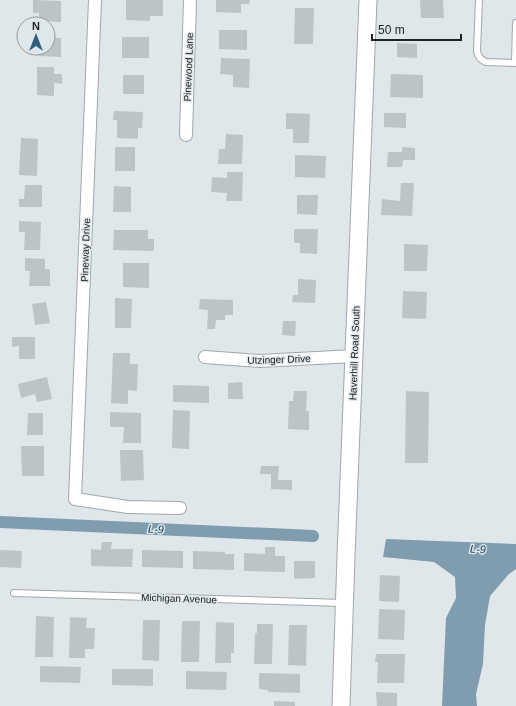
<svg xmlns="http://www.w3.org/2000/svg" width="516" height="706" viewBox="0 0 516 706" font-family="Arial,sans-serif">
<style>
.water{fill:#809caf}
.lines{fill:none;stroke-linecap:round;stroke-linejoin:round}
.canal{stroke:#809caf;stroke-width:12}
.building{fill:#bdc4c8}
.lane-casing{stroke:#a1a7ab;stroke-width:8}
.street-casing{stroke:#a1a7ab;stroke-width:14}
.secondary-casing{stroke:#a1a7ab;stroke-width:19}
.lane{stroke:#fff;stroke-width:6}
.street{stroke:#fff;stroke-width:12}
.secondary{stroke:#fff;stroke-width:17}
.labels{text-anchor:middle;stroke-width:3;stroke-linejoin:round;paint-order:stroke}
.street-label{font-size:10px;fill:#202324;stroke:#e0e7eb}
.water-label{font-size:11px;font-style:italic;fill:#013854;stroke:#e0e7eb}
</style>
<rect width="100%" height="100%" fill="#e0e7eb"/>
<!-- water -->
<path class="water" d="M386,539L516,544V569L509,574L490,596L485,625L483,664L476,694L477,706H442L446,618L456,598L455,577L434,562L383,557Z"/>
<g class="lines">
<!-- canal -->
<path class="canal" d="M0,522L313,536"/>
</g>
<!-- building -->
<path class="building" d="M33,0L61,1V22L39,21V13H33Z
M126,0H163V16H150V21L126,20Z
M216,0H250L249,4H241V13L216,12Z
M420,0H443L444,18H421Z
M295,8H314L313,44H294Z
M219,30H247V50L219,49Z
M122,37H149V58H122Z
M48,38H61V57L39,56V48H48Z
M397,43L417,44V58L397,57Z
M221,58L250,59L249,88L233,87V75L220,74Z
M37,67H54V74H62V84L54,83V96L37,95Z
M391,74L423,75V98L390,97Z
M123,75H144V94H123Z
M114,111L143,112L142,128H138V139L117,138V120H113Z
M286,113L310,114L309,143H293V129H286Z
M384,113H406V128L384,127Z
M226,134L243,135L242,164H218L219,149H225Z
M21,138L38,139L37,176L19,175Z
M115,147H135V171H115Z
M402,147L415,148V160H403L402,167H387L388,152H402Z
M295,155L326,156L325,178L295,177Z
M227,172H243L242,201H226L227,193L211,192L212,177L227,178Z
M401,183H414L412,216L381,215L382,199L400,201Z
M25,185H42V207H19V199H24Z
M114,186L131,187V212H113Z
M297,195H318L317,215L297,214Z
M19,221L41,222L40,250H24L25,232H19Z
M294,229H318L317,254L300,253V243H294Z
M114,230H148V239H154V251L113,250Z
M404,244L428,245L427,271H404Z
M25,258L45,259V269H50V286H29L30,271H25Z
M123,263H149V288L123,287Z
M298,279L316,280L315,303L292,302L293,295H298Z
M403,291L427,292L426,319L402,318Z
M115,298L132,299L131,328H115Z
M200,299L233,300V315H225V320H216L215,329H207L208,310L199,309Z
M46,302L50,323L35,325L32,304Z
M283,321H296L295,336L282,335Z
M12,337H35V359H19V346L12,347Z
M113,353H130V364H138L137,391L128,390V404L111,403Z
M47,377L52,399L37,402L35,394L21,398L18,384Z
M242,382L243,399H228V383Z
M173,385L209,386V403L173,402Z
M294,391H307L306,411H309V430L288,429L289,401H293Z
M406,391L429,392L428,463H405Z
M173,410L190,411L189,449L172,448Z
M110,412L141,413V443H123L124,427H110Z
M28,413H43V435H27Z
M21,446H44V476H22Z
M120,450H143L144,480L121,481Z
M261,466H279L278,480H292V490L271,489V474H260Z
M102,542H112L111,549H133L132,567L91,566V549L101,550Z
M265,547H275V556H285V572L244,571V553L265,554Z
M0,550L22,551L21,568L0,567Z
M142,550L183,551V568L142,567Z
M193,551L225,552V554H234V570L193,569Z
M294,561H315V578L294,579Z
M380,575L400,576L399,602L379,601Z
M379,609L405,610L404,640L378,639Z
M36,616L54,617L53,657H35Z
M70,617L87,618L86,628H95L94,649H85V658H69Z
M143,620H160L159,661L142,660Z
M182,621H200L199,662H181Z
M216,622L234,623V653H231V663H215Z
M257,624H273L272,664H254L255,633H257Z
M289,625H307L306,666L288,665Z
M376,654H405L404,683H377L378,662H375Z
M40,666L81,667L80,683L40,682Z
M112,669H153V686L112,685Z
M186,671L227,672L226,690L186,689Z
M259,673L300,674V693L268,692V690L259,689Z
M376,692L397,693V706H377Z
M274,701L295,702V706H274Z"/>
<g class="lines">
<!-- lane casing -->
<g class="lane-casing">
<path id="lane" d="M479,0L477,51C478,57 481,60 486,62L516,63
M515,62L516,23
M14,593L343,603"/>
</g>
<!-- street casing -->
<g class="street-casing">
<path id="street" d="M95,0L75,499L128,507L180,508
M186,135L190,0
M205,357L260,361L354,356"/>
</g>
<!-- secondary casing -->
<g class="secondary-casing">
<path id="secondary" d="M341,706L346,556L368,0"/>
</g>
<!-- lane -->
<use href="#lane" class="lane"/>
<!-- street -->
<use href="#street" class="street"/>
<!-- secondary -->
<use href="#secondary" class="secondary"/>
</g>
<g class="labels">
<!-- street labels -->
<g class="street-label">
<text transform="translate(188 67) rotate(-88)" y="4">Pinewood Lane</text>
<text transform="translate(85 250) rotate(-88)" y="4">Pineway Drive</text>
<text transform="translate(354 353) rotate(-88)" y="4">Haverhill Road South</text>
<text transform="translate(279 359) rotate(-2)" y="4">Utzinger Drive</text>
<text transform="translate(179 598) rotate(2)" y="4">Michigan Avenue</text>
</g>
<!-- water labels -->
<g class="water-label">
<text transform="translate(156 529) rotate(3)" y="4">L-9</text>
<text transform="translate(478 549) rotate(3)" y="4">L-9</text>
</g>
</g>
<!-- north arrow -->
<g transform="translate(36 36)"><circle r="19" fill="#e0e7eb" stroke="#93999b"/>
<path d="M0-3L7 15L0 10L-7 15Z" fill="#31607f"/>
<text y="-6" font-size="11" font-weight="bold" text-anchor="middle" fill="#202324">N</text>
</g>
<!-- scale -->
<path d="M372 34v6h89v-6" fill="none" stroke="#202324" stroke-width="2"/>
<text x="378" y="34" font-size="12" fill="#202324" stroke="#e0e7eb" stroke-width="3" paint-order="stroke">50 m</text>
</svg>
